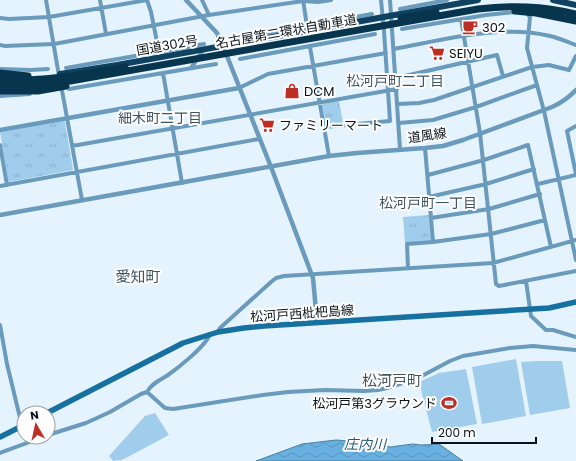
<svg xmlns="http://www.w3.org/2000/svg" width="576" height="461" viewBox="0 0 576 461" font-family="Poppins,'Noto Sans JP',sans-serif">
<style>
.grass{fill:#a1cdec}
.park{fill:url(#park-tufts)}
.water{fill:url(#water-waves);stroke:#4b81a4}
.lines{fill:none;stroke-linecap:round;stroke-linejoin:round}
.minor{stroke:#6a9bbc;stroke-width:4}
.tertiary{stroke:#6a9bbc;stroke-width:4.5}
.secondary{stroke:#1670a0;stroke-width:5.5}
.trunk{stroke:#0e4260;stroke-width:6}
.motorway-bridge{stroke:#08354e;stroke-width:7}
.labels{text-anchor:middle;stroke-width:4;stroke-linejoin:round;paint-order:stroke}
.poi-label{font-size:13px;fill:#091218;stroke:#fefefe;text-anchor:start}
.street-label{font-size:13px;fill:#091218;stroke:#fefefe}
.neighbourhood-label{font-size:14px;fill:#405564;stroke:#fefefe}
.water-label{font-size:14px;font-style:italic;fill:#225979;stroke:#fefefe}
.quarter-label{font-size:15px;fill:#405564;stroke:#fefefe}
</style>
<defs>
<pattern id="park-tufts" width="24" height="20" patternUnits="userSpaceOnUse"><rect width="24" height="20" fill="#a1cdec"/><path d="M3 7l-1-3M5 7V3M7 7l1-3M15 17l-1-3M17 17v-4M19 17l1-3" fill="none" stroke="#89afca"/></pattern>
<pattern id="water-waves" width="16" height="10" patternUnits="userSpaceOnUse"><rect width="16" height="10" fill="#67b0e0"/><path d="M0 5q4-4 8 0t8 0" fill="none" stroke="#5896bf"/></pattern>
</defs>
<rect width="100%" height="100%" fill="#e4f3fe"/>
<!-- grass -->
<path class="grass" d="M516,359L526,416L482,424L472,367Z
M536,361H562L570,408L530,415L521,362Z
M466,369L477,424L432,432L419,382L439,373Z
M155,413L169,435L122,460L113,461L109,456L145,416Z"/>
<!-- park -->
<path class="park" d="M339,101L343,123L326,124L322,104Z
M64,121L65,122L73,169V170L9,182L8,180L0,132Z
M429,215L431,240L430,241L405,243L403,217Z"/>
<!-- water -->
<path class="water" d="M336,440L370,443L390,447L413,444L421,445L439,444L463,461H256L302,444Z"/>
<g class="lines">
<!-- minor -->
<path class="minor" d="M46,0L59,76
M100,0L106,34
M147,0L151,12L159,52
M202,0L209,15
M303,0L307,26
M390,0L400,149
M400,9L447,0
M527,13L530,17L527,48L544,111L576,260
M0,18L9,19L49,17L147,0
M461,19L480,133L496,284L499,286L576,271
M402,29L486,15L516,12
M233,39L372,14
M0,45L5,46L54,44L209,15L303,1L318,2L331,0
M310,47L329,156
M394,49C443,40 500,24 550,36C559,38 567,42 576,45
M240,59L375,34
M66,68L204,44
M191,68L204,49
M0,69L31,70L48,69
M163,73L182,183
M396,78L497,55L503,76
M61,85L82,200
M239,88L268,74L386,53
M69,89L216,64
M0,96L30,94
M398,104L419,103L434,100L532,67L549,65L569,70L576,56
M399,123L433,120L476,107L537,85
M576,126L567,131L576,174
M324,127L390,121L384,31L381,0
M0,145L7,185
M72,146L397,89
M425,148L433,242
M428,175L484,160L528,145L551,247
M538,184L576,175
M0,186L259,139
M429,197L486,184L534,169
M431,218L489,209L540,194
M408,268L407,244L433,242L491,234L545,220
M526,281L531,316L546,330H553L576,337
M0,325L7,364L22,426
M218,332L220,328L271,282L276,278L284,276L493,263L576,240
M147,392C151,384 160,380 168,375C178,368 206,346 210,334
M48,435L86,423L110,412L141,394L147,392L165,408L173,409L263,395L288,392L325,390L364,391L378,390L387,388L418,378L450,361L463,356L510,348L533,346L576,350
M0,453L43,437"/>
<!-- tertiary -->
<path class="tertiary" d="M186,0L217,33L223,46L271,167L313,278L317,322
M0,130L239,88
M0,215L329,156L357,153L425,148L443,146L463,140L552,107C561,103 569,97 576,90"/>
<!-- secondary -->
<path class="secondary" d="M47,413L183,343L218,332L244,328L264,326L549,308L576,302
M0,437L24,425"/>
<!-- trunk -->
<path class="trunk" d="M553,0L576,5
M60,74L117,65L478,0"/>
<!-- motorway-bridge -->
<path class="motorway-bridge" d="M515,11L536,13L576,21
M401,18L436,12
M0,73L28,76
M0,80C42,82 84,74 125,67
M0,85H40L59,83L478,9C513,5 542,6 576,14
M0,91H38L66,86"/>
</g>
<!-- icons -->
<defs>
<g id="cafe-bare" transform="scale(1.2)"><path d="M-5.5-4.5H6V0H3Q3 3.5 0 3.5H-2.5Q-5.5 3.5-5.5 0ZM3-3.2v2h1.7v-2ZM-6 4.5H4V6H-6Z" fill="#bd2f25" stroke="#fefefe" stroke-width="2.5" paint-order="stroke"/></g>
<g id="supermarket-bare" transform="scale(1.2)"><path d="M-6-5.5h2.5l.6 2H6L4.5 2H-2.5L-4.4-4H-6ZM-1.5 3.2a1.3 1.3 0 1 0 .1 0ZM3 3.2a1.3 1.3 0 1 0 .1 0Z" fill="#bd2f25" stroke="#fefefe" stroke-width="2.5" paint-order="stroke"/></g>
<g id="shop-bare" transform="scale(1.2)"><path d="M-5-2.5h2.3a2.7 3.5 0 0 1 5.4 0H5L5.5 6h-11ZM-1.5-2.5h3a1.5 2.3 0 0 0-3 0Z" fill="#bd2f25" stroke="#fefefe" stroke-width="2.5" paint-order="stroke"/></g>
<g id="stadium-bare" transform="scale(1.2)"><path d="M0-5a6.5 5 0 1 0 0 10a6.5 5 0 1 0 0-10ZM-3.5-1.8h7v3.6h-7Z" fill="#bd2f25" stroke="#fefefe" stroke-width="2.5" paint-order="stroke"/></g>
</defs>
<g fill-rule="evenodd">
<use href="#cafe-bare" x="470" y="27"/>
<use href="#supermarket-bare" x="437" y="53"/>
<use href="#shop-bare" x="292" y="91"/>
<use href="#supermarket-bare" x="267" y="125"/>
<use href="#stadium-bare" x="449" y="403"/>
</g>
<g class="labels">
<!-- poi labels -->
<g class="poi-label">
<text x="482" y="32">302</text>
<text x="449" y="58">SEIYU</text>
<text x="304" y="96">DCM</text>
<text x="279" y="130">ファミリーマート</text>
<text x="437" y="408" text-anchor="end">松河戸第3グラウンド</text>
</g>
<!-- street labels -->
<g class="street-label">
<text transform="translate(286 31) rotate(-10)" y="5">名古屋第二環状自動車道</text>
<text transform="translate(167 45) rotate(-10)" y="5">国道302号</text>
<text transform="translate(427 135) rotate(-8)" y="5">道風線</text>
<text transform="translate(302 313) rotate(-4)" y="5">松河戸西枇杷島線</text>
</g>
<!-- neighbourhood labels -->
<g class="neighbourhood-label">
<text x="395" y="86">松河戸町二丁目</text>
<text x="160" y="123">細木町二丁目</text>
<text x="428" y="208">松河戸町一丁目</text>
</g>
<!-- water labels -->
<g class="water-label">
<text transform="translate(365 444) rotate(1)" y="5">庄内川</text>
</g>
<!-- quarter labels -->
<g class="quarter-label">
<text x="138" y="282">愛知町</text>
<text x="392" y="386">松河戸町</text>
</g>
</g>
<!-- north arrow -->
<g transform="translate(36 425) rotate(351)"><circle r="19" fill="#fefefe" stroke="#9ca0a2"/>
<path d="M0-3L7 15L0 10L-7 15Z" fill="#bd2f25"/>
<text y="-6" font-size="11" font-weight="bold" text-anchor="middle" fill="#091218">N</text>
</g>
<!-- scale -->
<path d="M432 437v6h104v-6" fill="none" stroke="#091218" stroke-width="2"/>
<text x="438" y="437" font-size="12" fill="#091218" stroke="#fefefe" stroke-width="3" paint-order="stroke">200 m</text>
</svg>
